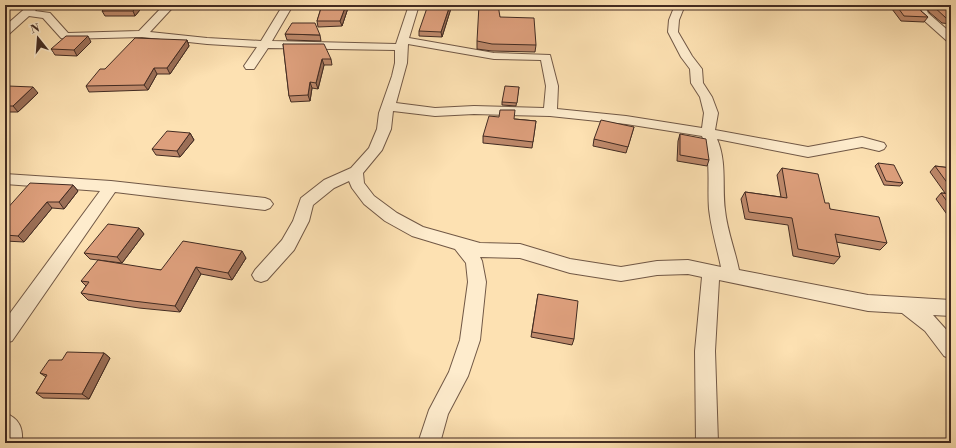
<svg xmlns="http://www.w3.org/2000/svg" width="956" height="448" viewBox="0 0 956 448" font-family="'Libre Bodoni',serif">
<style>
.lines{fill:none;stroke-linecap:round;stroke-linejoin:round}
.street-casing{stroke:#715846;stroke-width:2}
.street{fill:#feeccd;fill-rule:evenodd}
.wall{fill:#be896b;stroke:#422b22}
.shaded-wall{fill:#9b6f57;stroke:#422b22}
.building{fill:#dd9f7c;stroke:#422b22}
</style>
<rect width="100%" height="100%" fill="#fde1b2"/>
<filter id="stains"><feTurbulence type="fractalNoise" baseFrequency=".005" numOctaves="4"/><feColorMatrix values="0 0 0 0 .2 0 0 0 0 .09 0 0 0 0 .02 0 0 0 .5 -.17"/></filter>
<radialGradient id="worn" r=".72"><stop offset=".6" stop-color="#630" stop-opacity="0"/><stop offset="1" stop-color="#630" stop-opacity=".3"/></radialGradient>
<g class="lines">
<!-- street casing -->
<g class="street-casing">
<path id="street" d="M29,5H40L35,11L50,13L68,33L139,31L164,5H175L150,32L207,38L261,41L283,5H293L272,41L396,44L409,5H419L409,38L494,53L550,55L558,86L557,109L626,116L702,128L704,113L700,97L691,83L690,69L681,57L668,32L669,20L675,5H685L679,20L678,32L692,56L702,69L703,83L712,97L718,113L715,130L808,147L862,137L884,143L886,146L884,149L879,151L862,147L808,157L717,139C727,162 722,186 725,210C727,230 735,250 739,270L868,295L951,300V316L933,315L951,335V359L944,356L925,331L902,313L868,311L719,280L715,351L718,443H696L695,351L702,277L688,274L657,275L621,281L570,273L520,258L480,257L482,261L486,282L480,340L468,376L448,414L440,443H418L429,410L449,372L460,340L468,282L466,263L455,249L412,236L385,221L364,204L352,188L349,181L334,188L313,205L309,221L294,250L267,280L261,282L255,280L252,275L255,270L282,240L293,221L301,198L324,180L351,168L369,148L377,129L379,113L392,76L395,63V50L268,48L254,69H246L244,66L257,47L207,44L142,37L65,39L61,38L43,18L29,16L9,34L5,35V26ZM408,44L494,59L541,60L546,86L544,108L474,106L435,108L396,103L407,63ZM393,111L435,116L474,114L550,116L626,124L702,136C712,160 707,184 709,209C711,228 717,248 721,267L688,260L657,261L621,267L570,259L520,244L480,243L423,227L397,213L374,196L364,183L363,173L382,150L391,129Z
M914,5H924L928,13L951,33V42L947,41L919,16Z
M5,174L111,181L265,198L270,200L273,204L270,208L265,210L115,192L12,341L5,343V320L100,191L5,184Z
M5,413C20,419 23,428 22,443H5Z"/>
</g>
<!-- street -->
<use href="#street" class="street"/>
</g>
<!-- wall -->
<path class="wall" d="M144,5L135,16H105L102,11Z
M322,5H349L342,26L318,27L317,21Z
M452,5L442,37L419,36V31Z
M889,5H919L921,11L928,17L924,22L901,21Z
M925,5H951V24L942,23L929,12Z
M500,17L536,45L535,52L492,51L477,49V41Z
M285,34L320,35L321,41L287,40Z
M187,40L189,46L170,74H157L148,90L89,92L86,86L105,69Z
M91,42L77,56L55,55L51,49Z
M283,44L331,59L332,65H324L318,89L312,88L310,101L291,102L289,96Z
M519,87L516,106L502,105V102Z
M5,89L38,93L18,112H5Z
M515,119L536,121L532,148L483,143V136Z
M634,127L626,153L593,146L594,139Z
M190,133L194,140L180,157L156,155L152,149Z
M680,134L709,160L707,166L677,161L678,141Z
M878,163L903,183L900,186L884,185L875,166Z
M935,166L951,168V220L936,199L941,193H945L930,172Z
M782,168L825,203L830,209L887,243L880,250L836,242L840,257L834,264L793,256L788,225L745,219L741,199L745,192L781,197L777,175Z
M73,185L78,191L64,209L52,208L24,242L5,241V211Z
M139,228L144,234L122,263L90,259L84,253Z
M246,258L232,280L201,274L180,312L139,308L88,300L81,293L86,286L81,281Z
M538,294L574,339L572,345L531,337Z
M104,353L110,358L89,399L43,398L36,393L46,377L40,373L62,360Z"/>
<!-- shaded-wall -->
<path class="shaded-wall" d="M138,5H144L135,16L133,11Z
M346,5H349L342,26L340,21Z
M450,5H452L442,37L441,32Z
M88,36L91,42L77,56L74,50Z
M187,40L189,46L170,74L167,68Z
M322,59L324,65L318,89L316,83Z
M154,68L157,74L148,90L144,85Z
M310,82L312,88L310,101L308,95Z
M33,87L38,93L18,112L13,106Z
M190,133L194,140L180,157L177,151Z
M73,185L78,191L64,209L59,202Z
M47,202L52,208L24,242L18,236Z
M139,228L144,234L122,263L117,257Z
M242,251L246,258L232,280L228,273Z
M196,267L201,274L180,312L175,306Z
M104,353L110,358L89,399L82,394Z"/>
<!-- building -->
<path class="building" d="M108,5H138L133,11H102Z
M322,5H346L340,21H317Z
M428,5H450L441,32L419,31Z
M479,5H498L500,17L534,18L536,45L492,44L477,41Z
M896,5H919L921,11L928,17L904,16Z
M932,5H951V18H946Z
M292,23H315L320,35L285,34Z
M66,36H88L74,50L51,49Z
M135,38L187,40L167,68H154L144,85L86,86L100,69H105Z
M283,44H324L331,59H322L316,83L310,82L308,95L289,96Z
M8,86L33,87L13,106H5V89Z
M505,86L519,87L517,103L502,102Z
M500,110H515L514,119L536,121L533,142L483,136L489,116L499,117Z
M601,120L634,127L628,147L594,139Z
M167,131L190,133L177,151L152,149Z
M680,134L706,139L709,160L680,155Z
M878,163L894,165L903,183L886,181Z
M935,166L951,168V188Z
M782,168L818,174L825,203H829L830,209L879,217L887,243L835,234L840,257L798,249L792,218L749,212L745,192L787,198Z
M30,183L73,185L59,202H47L18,236L5,235V211Z
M941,193L951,194V207Z
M108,224L139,228L117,257L84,253Z
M183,241L242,251L228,273L196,267L175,306L133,301L81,293L89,282L81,281L98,260L161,270Z
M538,294L578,301L574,339L532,332Z
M67,352L104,353L82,394L36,393L47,375L40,373L49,360H62Z"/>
<!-- margin -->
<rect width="956" height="448" fill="none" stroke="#fde1b2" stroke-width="20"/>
<rect x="6" y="6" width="944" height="436" fill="none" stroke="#422b22" stroke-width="2"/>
<rect x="10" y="10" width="936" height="428" fill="none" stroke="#422b22"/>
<!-- north arrow -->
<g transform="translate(38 38) rotate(343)" stroke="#feeccd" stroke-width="3" paint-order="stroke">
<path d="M0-3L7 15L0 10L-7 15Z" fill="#422b22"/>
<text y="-6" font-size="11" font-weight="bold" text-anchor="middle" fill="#422b22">N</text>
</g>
<rect width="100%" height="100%" filter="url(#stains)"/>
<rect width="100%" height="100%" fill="url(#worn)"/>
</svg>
